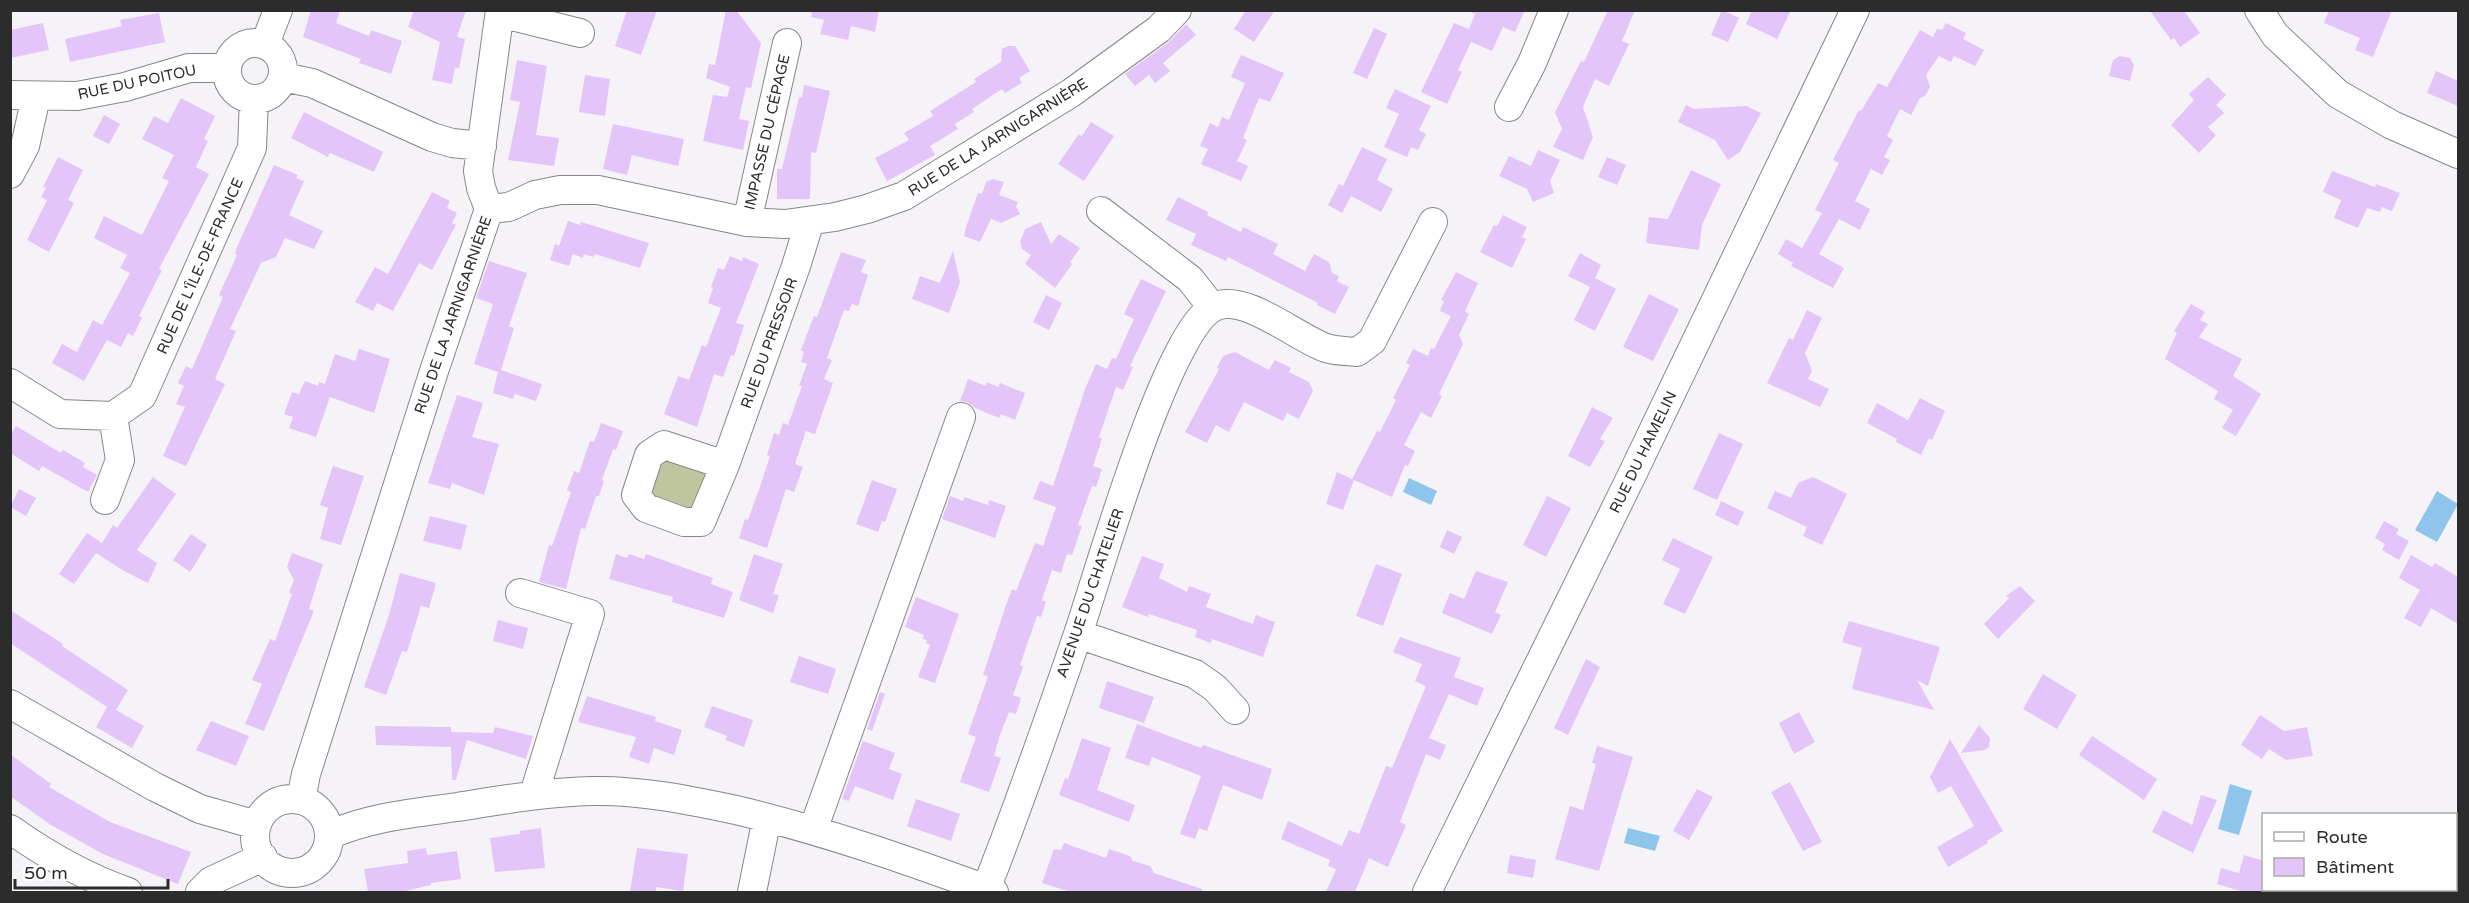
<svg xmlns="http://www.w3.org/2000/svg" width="2469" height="903" viewBox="0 0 2469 903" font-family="'Varela Round',sans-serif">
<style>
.green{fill:#bfc69f}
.water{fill:#8fc4eb}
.building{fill:#e4c5f9}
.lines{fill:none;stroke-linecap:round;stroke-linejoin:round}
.minor-casing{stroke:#888689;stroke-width:30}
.minor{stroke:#fff;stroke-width:28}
.labels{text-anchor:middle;stroke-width:5;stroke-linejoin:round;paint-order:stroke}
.street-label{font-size:15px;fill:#2c2c2d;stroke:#fff}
</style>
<rect width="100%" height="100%" fill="#f5f3f7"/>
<!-- green -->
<path class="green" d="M657,458L710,472L695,511L651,501L646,488Z"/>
<!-- water -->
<path class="water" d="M1409,478L1437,491L1431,505L1403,492Z
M2437,491L2458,504L2437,542L2415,530Z
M2230,784L2252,791L2239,835L2218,829Z
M1628,828L1660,836L1655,851L1624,843Z"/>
<!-- building -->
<path class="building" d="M311,10H340L336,23L369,36L371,30L402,41L391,74L359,63L361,59L303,37Z
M414,10H466L457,37L465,39L459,68H455L452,84L432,80L440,42L408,27Z
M627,10H657L641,55L615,46Z
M726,10H736L761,43L751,88L746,87L739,119L749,121L743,150L703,141L713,95L727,97L730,87L706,78L709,64L715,65Z
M812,10H879L875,32L851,26L848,40L820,34L824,20L811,17Z
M1246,10H1275L1254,42L1234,29Z
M1466,10H1525L1515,32L1503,27L1492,51L1471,42L1458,70L1462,72L1447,104L1421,92L1454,23L1469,29L1475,14Z
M1608,10H1635L1622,41L1629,44L1609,86L1595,79L1583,107L1593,137L1583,160L1553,147L1562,129L1555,112L1581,61L1584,62Z
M1722,10L1739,18L1728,42L1711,35Z
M1752,10H1791L1777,39L1746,24Z
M2329,10H2392L2373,57L2355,50L2360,38L2324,23Z
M2150,11H2184L2200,33L2180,47L2174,38L2171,40Z
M159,13L165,42L70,62L65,39L122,26L120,20Z
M43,23L49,50L10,58V30Z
M1946,23L1966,33L1963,39L1984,50L1975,66L1954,56L1951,62L1939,56L1926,75L1930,87L1925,96L1920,98L1911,115L1900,109L1887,136L1893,140L1884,157L1890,160L1882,175L1871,169L1855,201L1870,209L1860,230L1839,219L1819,254L1844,268L1833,288L1791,266L1793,263L1778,254L1786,239L1802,248L1822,213L1815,210L1839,163L1833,160L1859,110L1861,111L1878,83L1887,87L1920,30L1933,37L1937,29L1942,30Z
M1186,24L1196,35L1163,63L1170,71L1155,83L1149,75L1135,86L1125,74L1169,42Z
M1374,28L1387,34L1367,79L1353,73Z
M1008,46H1015L1030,71L1019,78L1022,83L1005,93L1002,89L972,109L974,112L955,124L958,129L930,146L935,155L887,181L875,158L909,140L904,133L933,116L930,111L976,82L974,79L1001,62L1002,49Z
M1241,55L1284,73L1270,102L1259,98L1243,138L1247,140L1237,161L1248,166L1241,181L1201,164L1208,149L1200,146L1210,123L1218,127L1222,117L1229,120L1245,83L1231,77Z
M2120,56L2130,58L2134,65L2130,81L2109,76L2113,60Z
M517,60L547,66L536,135L559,138L554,166L508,160L520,102L510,100Z
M2436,71L2458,81V106L2427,93Z
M585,75L610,79L605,116L579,112Z
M2208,77L2226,95L2216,105L2224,113L2208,127L2216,135L2199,153L2171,125L2194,100L2189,94Z
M804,85L830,91L816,153L811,152L810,199H777V169H782L799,97L802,98Z
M1395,89L1431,106L1419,130L1426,134L1418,150L1411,147L1407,157L1384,147L1399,114L1386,108Z
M181,98L215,116L204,139L208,141L196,167L209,174L159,269L162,270L139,316L142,318L133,336L128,333L121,347L107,340L84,381L52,363L62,344L77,352L93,320L102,325L130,273L120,268L127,255L94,238L104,216L142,235L169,181L162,178L174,155L142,139L154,116L168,123Z
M1686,105L1694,109L1746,106L1761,113L1740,152L1728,160L1715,140L1678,122Z
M304,112L383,152L374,172L330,153L328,157L291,138Z
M104,115L120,124L109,144L93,136Z
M1091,122L1114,136L1084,181L1058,164L1079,134L1082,136Z
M613,124L684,139L678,166L632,155L627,175L603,169Z
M1362,147L1387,159L1377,180L1393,189L1381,212L1351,196L1342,213L1328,205L1339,184L1343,186Z
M1538,150L1560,160L1550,181L1554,193L1533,202L1527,189L1499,176L1509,156L1531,166Z
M58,157L83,170L68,200L74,203L49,252L27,240L47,200L41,197L46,188L43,187Z
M1607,157L1626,165L1617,185L1598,177Z
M274,165L298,175L296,178L304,181L289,215L323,231L314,249L285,238L276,257L261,263L230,329L236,331L215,379L225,384L186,466L163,456L185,407L176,404L184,386L178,383L186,366L192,369L223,297L219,295L237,255L235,254L237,247Z
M1691,170L1721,184L1702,225L1699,250L1646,243L1649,217L1668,219Z
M2332,171L2375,187L2376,184L2400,193L2392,211L2382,207L2380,212L2367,208L2358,228L2334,218L2341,200L2323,192Z
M993,179L1004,182L999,195L1018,202L1016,207L1020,214L1001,223L991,219L980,242L964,236L966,227L978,193L982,194L986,182Z
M432,192L450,201L447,208L457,213L452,223L456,225L432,270L419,263L393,311L377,303L373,311L355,302L375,267L388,274Z
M1178,197L1208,212L1207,215L1241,232L1243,227L1278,244L1273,254L1305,271L1314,254L1329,262L1332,273L1339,276L1337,281L1349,287L1335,314L1317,305L1318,303L1228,257L1226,261L1191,245L1196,234L1166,220Z
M1503,215L1527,227L1522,237L1526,239L1512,268L1480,252L1494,225L1497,226Z
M568,221L580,225L581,222L649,243L640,268L595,254L593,257L584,254L583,258L573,254L569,266L550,260L555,244L559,246Z
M1041,222L1051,244L1059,234L1080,248L1070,262L1072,264L1055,288L1025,264L1031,255L1022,249L1020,242L1025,229Z
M953,251L960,282L949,313L912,299L920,276L940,283Z
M841,252L866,260L861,272L868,275L858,306L852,304L849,311L844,310L827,358L832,360L824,379L833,383L815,434L806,431L795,464L803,467L794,492L786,489L767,548L739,538L745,519L748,520L762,481L770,456L767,455L774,433L779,435L783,423L788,425L802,386H799L807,364L801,362L804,352L801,350L814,316L817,317Z
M1580,253L1601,265L1595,278L1616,289L1595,331L1574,320L1590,287L1568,276Z
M730,256L742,261L743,257L759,264L736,323L744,325L734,356L731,355L723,377L714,374L697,427L664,414L678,376L689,380L702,345L706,347L721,308L708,303L713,288L711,287L718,268L724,270Z
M489,261L527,273L509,326L514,328L501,370L542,384L536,401L515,394L513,399L493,393L498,372L474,364L493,304L476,298Z
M1456,272L1478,283L1465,311L1469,314L1459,335L1463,344L1439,394L1442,396L1431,418L1421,412L1404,445L1415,451L1408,466L1405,465L1392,497L1354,480L1343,510L1326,504L1337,472L1352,479L1377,431L1380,432L1396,400L1393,398L1410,365L1406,363L1413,349L1428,356L1431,348L1434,349L1451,316L1440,311L1444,301L1441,300Z
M1141,279L1166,291L1130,366L1133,367L1123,390L1116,387L1099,437L1102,439L1093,466L1102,469L1096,487L1092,486L1078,525L1082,526L1072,555L1067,554L1061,573L1052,570L1042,600L1046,602L1041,617L1037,616L1020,665L1023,667L1013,695L1021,698L1016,714L1009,712L1000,735L994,756L1001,758L989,792L960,782L976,737L968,734L988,676L983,675L1006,605L1012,589L1016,591L1035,543L1043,546L1056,507L1033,499L1040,481L1053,486L1085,389L1096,364L1107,369L1112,358L1116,359L1134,319L1124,314Z
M1649,294L1679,309L1653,361L1623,347Z
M1046,295L1062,303L1049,330L1033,322Z
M2191,304L2205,312L2200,320L2208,324L2199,337L2242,359L2233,376L2261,394L2236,436L2222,428L2233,410L2214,399L2218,391L2165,359L2177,333L2174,331Z
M1807,310L1822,318L1805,353L1812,371L1808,379L1829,389L1820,407L1767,383L1789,338L1793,340Z
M359,349L390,359L374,413L330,397L316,437L289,428L293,417L284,414L292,392L299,394L305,381L318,386L319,382L325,384L335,354L355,361Z
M1235,352L1269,370L1275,360L1291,368L1289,372L1309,382L1313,391L1299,419L1287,413L1283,421L1244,402L1229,432L1216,425L1207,443L1185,432L1219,369L1217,368L1223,356Z
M968,379L986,386L987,382L998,387L1000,383L1025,393L1015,420L1001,414L999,418L975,408L967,402L960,401Z
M457,395L483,403L472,437L499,444L484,495L452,483L450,489L428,483Z
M1920,398L1945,411L1932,440L1929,438L1921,455L1896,442L1897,439L1867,423L1877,403L1908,420Z
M1592,407L1613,418L1600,439L1605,441L1590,467L1568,456Z
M601,423L623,431L616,450L613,449L602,480L604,481L599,496H596L585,529L581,528L566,589L539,582L549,545L552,546L571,492L567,490L574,471L579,473L590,441L594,442Z
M16,426L61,453L63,450L85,463L83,467L97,475L88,492L42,466L39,471L10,453V435Z
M1719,433L1743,444L1717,500L1693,489Z
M333,466L364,476L341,545L320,539L328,508L320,505Z
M153,477L176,494L137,550L157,563L148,583L124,571L96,553L74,584L59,574L87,533L102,543L113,525L117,528Z
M1813,477L1847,494L1822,545L1803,536L1807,527L1767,508L1775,491L1791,498L1798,483Z
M872,480L897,489L885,522L882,521L878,532L856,524Z
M19,489L36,498L26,516L10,507Z
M950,496L963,501L964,497L988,505L989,500L1006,506L995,538L942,519Z
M1547,496L1571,508L1546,557L1523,545Z
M1721,501L1744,512L1738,526L1715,515Z
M430,516L467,525L461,550L423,541Z
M2384,521L2399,529L2396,534L2409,541L2399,560L2382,550L2385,544L2375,538Z
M1447,530L1462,537L1454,554L1440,547Z
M191,534L207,545L190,572L173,560Z
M1673,538L1713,557L1685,614L1663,604L1680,569L1662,560Z
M292,553L323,564L309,609L314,611L264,731L245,724L262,684L252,680L270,639L275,641L292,594L289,593L294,580L287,567Z
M616,554L627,558L629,554L644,559L646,554L713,578L711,584L733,592L724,618L672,602L673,597L609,579Z
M754,554L783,564L773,594L779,595L773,613L739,600Z
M2411,555L2432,567L2435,563L2458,577V624L2431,608L2421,627L2404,618L2420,590L2399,578Z
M1142,556L1164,564L1159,578L1187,592L1189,586L1211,594L1206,607L1253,624L1256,615L1275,622L1263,657L1212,639L1211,643L1195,637L1197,630L1149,614L1148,617L1122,607Z
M1376,564L1402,574L1383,626L1356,616Z
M1476,571L1508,582L1495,612L1501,615L1492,634L1442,613L1450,593L1464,599Z
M400,573L436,583L429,608L421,606L407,652L402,651L386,695L364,687L389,615Z
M2020,586L2035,601L1998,639L1984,624L2009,598L2006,596Z
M916,597L959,614L935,683L918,677L930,645L926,643L927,640L923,639L924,635L905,627Z
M10,610L63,644L62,646L128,690L116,710L144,726L132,748L96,727L107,707L10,643Z
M498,620L528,628L523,649L493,641Z
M1849,621L1940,647L1928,686L1917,680L1934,710L1852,689L1862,648L1842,642Z
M1400,637L1461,658L1454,677L1484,688L1477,706L1449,694L1429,738L1446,745L1440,760L1426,754L1400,822L1406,825L1388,867L1369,858L1355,892H1326L1336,869L1328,866L1330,860L1281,839L1288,821L1342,846L1349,830L1359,834L1386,766L1392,768L1426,686L1415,681L1422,664L1393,652Z
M799,656L836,669L828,694L790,682Z
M1586,659L1600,667L1568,735L1554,728Z
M2043,674L2077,695L2057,729L2023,709Z
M1107,681L1154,697L1144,723L1099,708Z
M880,692L885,694L872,731L867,729Z
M587,696L656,717L655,721L682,730L674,755L654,748L649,764L629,757L636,737L578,722Z
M712,706L753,720L744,747L725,740L727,736L704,727Z
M1799,712L1815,742L1794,754L1779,723Z
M2260,715L2284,731L2307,727L2313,756L2286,760L2269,749L2262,759L2241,745Z
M211,721L249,736L236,766L196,750Z
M1137,724L1201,748L1203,745L1272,769L1262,800L1223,785L1207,831L1199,828L1195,839L1180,834L1201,776L1152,757L1149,766L1125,758Z
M1979,725L1990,738L1989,747L1985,750L1961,753Z
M375,726L451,727V732L493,733L495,727L533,736L526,759L467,740L456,780H452L451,747L376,745Z
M2092,736L2157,779L2144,800L2079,755Z
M1082,738L1111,748L1097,790L1135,805L1129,822L1059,795L1065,778L1068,779Z
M1950,739L2003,831L1987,841L1988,843L1948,867L1937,847L1974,826L1951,786L1938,793L1930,777Z
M863,741L895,753L889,769L902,774L893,800L855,786L849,801L842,799Z
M1597,746L1633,757L1599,871L1555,859L1570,806L1583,810L1596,764L1592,763Z
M10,754L51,784L49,787L110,822L191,852L178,884L103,854L51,825L10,796Z
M1790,782L1822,842L1803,851L1771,792Z
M1697,789L1713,797L1689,840L1673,831Z
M2201,795L2217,800L2193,853L2152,832L2163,810L2192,825Z
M916,799L960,814L951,841L907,826Z
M541,828L545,868L495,872L490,838L520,834V831Z
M1064,843L1106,858L1109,849L1130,856L1133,861L1150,866L1154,873L1202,889V892H1071L1042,883L1054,849L1061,850Z
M426,848L427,855L457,851L461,879L431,883V885L401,892H368L364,869L408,863L407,851Z
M637,848L688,854L683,891L656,887V892H630Z
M1510,855L1536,860L1533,878L1507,873Z
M2244,855L2264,861V892H2244L2217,884L2221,868L2239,873Z"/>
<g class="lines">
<!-- minor casing -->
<g class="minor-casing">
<path id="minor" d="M2259,10L2275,35L2338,94L2392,125L2458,154
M500,13L580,33
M227 71a28 28 0 1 1 56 0a28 28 0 1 1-56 0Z
M265,44L278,10
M283,77L312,83L432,137L452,143L482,146
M10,95L77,96L125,87L189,68H227
M1509,107L1532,63L1554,10
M10,174L25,146L36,97
M489,209L509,207L535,195L560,190H598L747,222L785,224L835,217L867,209L904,196L1071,93L1159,29L1177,10
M489,209L481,188L478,171L500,10
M1101,211L1190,279L1212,307
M747,222L787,43
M10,383L60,414L113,416L142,396L252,148L254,99
M725,465L664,445L649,455L636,495L646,508L684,522H701L725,465L796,266L810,221
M105,500L120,460L113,416
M520,593L590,614L534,794
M1078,634L1195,674L1215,688L1235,710
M10,704L155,787L200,809L257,825
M255 836a37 37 0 1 1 74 0a37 37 0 1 1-74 0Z
M301,800L306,774L434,371L489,209
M10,829C48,856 85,877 128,892
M813,830L961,417
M329,835C370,817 413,813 457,807C502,800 546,792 592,791C640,790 689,800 736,810C821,830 904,859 986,889L985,892
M200,892L211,881L263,857
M752,892L767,818
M994,892L986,889C1019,805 1049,719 1078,634C1098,576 1167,329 1214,307C1244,292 1297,338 1326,348C1335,351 1347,351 1357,352L1372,341L1433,222
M1427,892L1630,479L1855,10"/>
</g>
<!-- minor -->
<use href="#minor" class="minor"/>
</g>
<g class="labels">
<!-- street labels -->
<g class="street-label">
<text transform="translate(137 82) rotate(-12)" y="5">RUE DU POITOU</text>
<text transform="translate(767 132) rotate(-77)" y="5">IMPASSE DU CÉPAGE</text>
<text transform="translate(998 137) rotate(-32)" y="5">RUE DE LA JARNIGARNIÈRE</text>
<text transform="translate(200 266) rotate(-66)" y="5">RUE DE L'ÎLE-DE-FRANCE</text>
<text transform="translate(453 315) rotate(-71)" y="5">RUE DE LA JARNIGARNIÈRE</text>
<text transform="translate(769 343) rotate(-70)" y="5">RUE DU PRESSOIR</text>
<text transform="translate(1643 452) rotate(-64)" y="5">RUE DU HAMELIN</text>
<text transform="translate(1090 593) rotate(-71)" y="5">AVENUE DU CHATELIER</text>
</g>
</g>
<!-- border -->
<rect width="2469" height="903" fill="none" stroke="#2c2c2d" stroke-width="24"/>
<!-- legend -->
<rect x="2262" y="813" width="195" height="78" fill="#ffffff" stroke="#ababab" stroke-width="1.5"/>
<rect x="2274" y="832" width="30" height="9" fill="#ffffff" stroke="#ababab" stroke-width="1.5"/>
<text x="2316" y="843" font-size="18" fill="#2c2c2d">Route</text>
<rect x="2274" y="858" width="30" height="18" fill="#e4c5f9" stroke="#ababab" stroke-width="1.5"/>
<text x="2316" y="873" font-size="18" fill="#2c2c2d">Bâtiment</text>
<!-- scale -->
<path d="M15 879v9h153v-9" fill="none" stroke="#2c2c2d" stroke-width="3"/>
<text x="24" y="879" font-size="18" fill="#2c2c2d" stroke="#ffffff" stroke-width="4.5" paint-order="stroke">50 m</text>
</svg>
